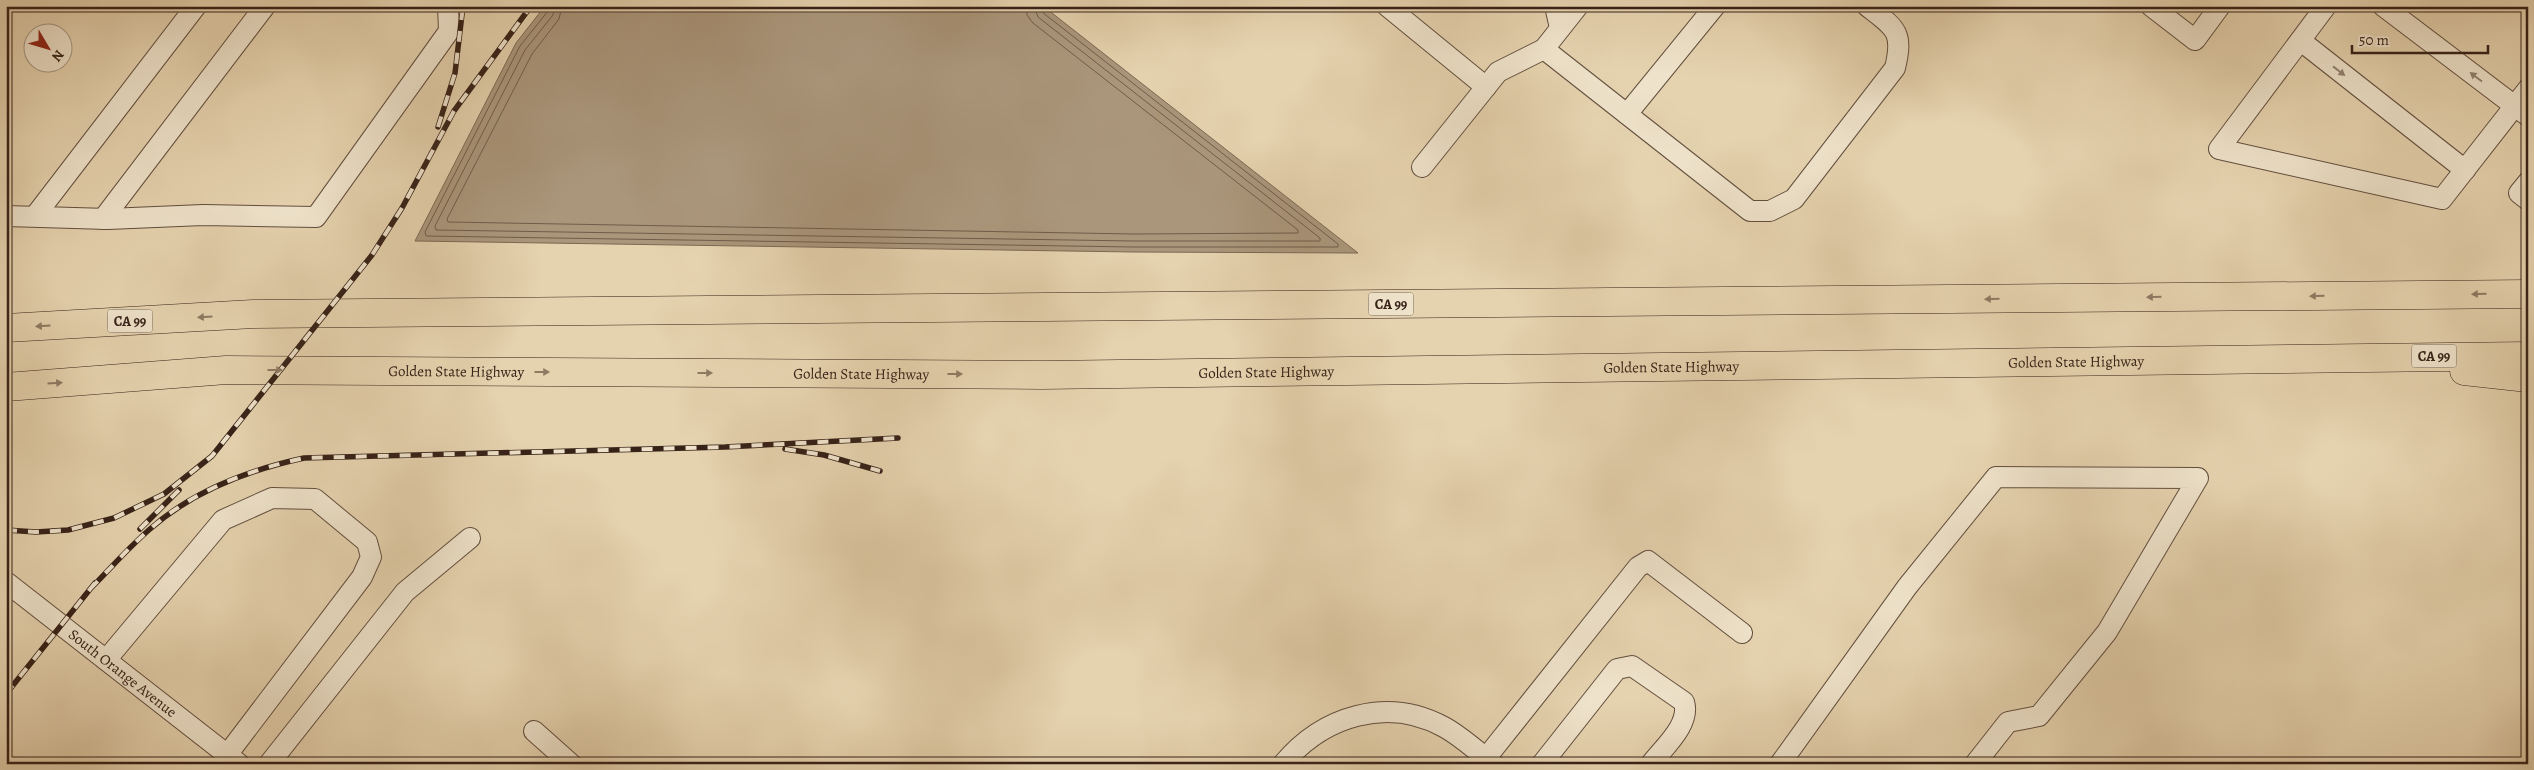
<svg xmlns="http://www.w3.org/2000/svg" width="2534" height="770" viewBox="0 0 2534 770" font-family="Alegreya,serif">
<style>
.water{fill:#aa967b;stroke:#7c6853}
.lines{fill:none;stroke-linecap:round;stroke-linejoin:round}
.shore{stroke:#705c4a;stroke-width:1}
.minor-casing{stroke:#624e3e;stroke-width:22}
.highway-casing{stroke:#372218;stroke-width:29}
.minor{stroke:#eee2ca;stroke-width:20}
.highway{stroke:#e5d2ae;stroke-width:28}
.rail-casing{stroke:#372218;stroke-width:5.5}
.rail{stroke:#eee2ca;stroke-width:4;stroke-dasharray:11;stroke-linecap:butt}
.oneway{fill:#928271}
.oneway2{fill:#8e7a63}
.labels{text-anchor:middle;stroke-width:4;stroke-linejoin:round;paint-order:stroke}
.shield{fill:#eee2ca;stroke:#6e5c4d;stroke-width:1}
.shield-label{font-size:14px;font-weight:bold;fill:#372218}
.street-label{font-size:15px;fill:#372218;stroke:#eee2ca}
</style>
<rect width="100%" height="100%" fill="#e5d2ae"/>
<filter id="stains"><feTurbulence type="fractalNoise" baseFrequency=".004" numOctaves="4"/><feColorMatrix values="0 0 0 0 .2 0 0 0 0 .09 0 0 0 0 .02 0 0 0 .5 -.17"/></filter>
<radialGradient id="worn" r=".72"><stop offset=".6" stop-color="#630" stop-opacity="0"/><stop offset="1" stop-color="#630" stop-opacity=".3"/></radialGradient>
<!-- water -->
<path class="water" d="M545,6H1043L1358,253L1133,252L415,241L516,43Z"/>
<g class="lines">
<!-- shore -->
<path class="shore" d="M549,6L548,11L520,46L425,232L426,236L1133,247H1338V244L1042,12L1040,6
M555,6L553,15L525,50L435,226L436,230L1133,241H1320V238L1038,17L1034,6
M562,6L559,19L532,54L447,219L448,222L1133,234L1298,233V230L1033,23L1027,15L1026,6"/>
<!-- minor casing -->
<g class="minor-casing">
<g id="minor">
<path d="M1387,6L1486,87"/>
<path d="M1555,6L1560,28"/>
<path d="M2151,6L2195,40L2220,6"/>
<path d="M2326,6L2219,149L2442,199L2528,89"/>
<path d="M2383,6L2528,116"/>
<path d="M2301,41L2465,170"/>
<path d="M1544,49L1750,211H1770L1794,199L1895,68C1904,31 1895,28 1867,6"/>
<path d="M1627,114L1715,6"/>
<path d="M1422,167L1498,72L1544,49L1578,6"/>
<path d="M2528,182L2519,193L2528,200"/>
<path d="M6,216L108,219L203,215L316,217L449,31L448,6"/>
<path d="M35,216L196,6"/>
<path d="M103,219L265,6"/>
<path id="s1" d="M6,582L239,764"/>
<path d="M106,660L223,520L272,498L315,499L367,542L371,557L362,577L227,755"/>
<path d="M534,731L571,764"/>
<path d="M1486,758L1638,567L1648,561L1742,633"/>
<path d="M269,764L405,592L470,538"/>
<path d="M1283,764C1323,716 1387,696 1444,727C1462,737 1477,751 1493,764"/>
<path d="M1542,764L1617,669L1632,666L1684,702C1691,724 1664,747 1651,764"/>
<path d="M1780,764L1907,587L1996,477L2198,478L2107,632L2039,716L2008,722L1975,764"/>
</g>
</g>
<!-- highway casing -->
<g class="highway-casing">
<g id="highway">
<path d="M6,328L253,314L2528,294"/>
<path d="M2464,371L2528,378"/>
<path id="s2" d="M6,387L226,370L1042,375L2528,356"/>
</g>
</g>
<!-- minor -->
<use href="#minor" class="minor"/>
<!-- highway -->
<use href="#highway" class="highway"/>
<!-- rail casing -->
<g class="rail-casing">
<path id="rail" d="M438,127L455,73L463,6
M785,449L824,455L880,471
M140,529L179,490
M6,530L36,532L68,530L114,518L164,494L212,456L372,255L402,208L454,111L531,6
M90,589C110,569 129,547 150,529C193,491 248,470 304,458L725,447L898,438
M6,694L95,583"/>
</g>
<!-- rail -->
<use href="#rail" class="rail"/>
</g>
<!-- one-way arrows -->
<defs><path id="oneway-solid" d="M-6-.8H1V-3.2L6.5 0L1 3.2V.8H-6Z" transform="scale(1.25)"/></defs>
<g class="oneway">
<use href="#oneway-solid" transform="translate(2339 71) rotate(38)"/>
<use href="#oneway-solid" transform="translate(2476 77) rotate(-143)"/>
</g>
<g class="oneway2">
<use href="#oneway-solid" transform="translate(2479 294) rotate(179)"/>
<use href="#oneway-solid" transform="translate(2317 296) rotate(179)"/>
<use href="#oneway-solid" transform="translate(2154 297) rotate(179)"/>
<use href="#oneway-solid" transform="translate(1992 299) rotate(179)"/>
<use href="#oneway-solid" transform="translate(205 317) rotate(177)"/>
<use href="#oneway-solid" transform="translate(43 326) rotate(177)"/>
<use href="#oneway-solid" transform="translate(275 370)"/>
<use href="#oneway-solid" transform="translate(542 372)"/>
<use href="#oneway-solid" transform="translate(705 373)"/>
<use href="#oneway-solid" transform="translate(955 374)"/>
<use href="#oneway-solid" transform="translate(55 383) rotate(-4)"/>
</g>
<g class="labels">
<!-- shield labels -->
<g class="shield">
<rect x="1368.5" y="292.5" width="45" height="23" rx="4"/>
<rect x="107.5" y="309.5" width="45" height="23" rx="4"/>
<rect x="2411.5" y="344.5" width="45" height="23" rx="4"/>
</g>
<g class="shield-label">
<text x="1391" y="309">CA 99</text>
<text x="130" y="326">CA 99</text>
<text x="2434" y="361">CA 99</text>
</g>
<!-- street labels -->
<g class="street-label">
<text dy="5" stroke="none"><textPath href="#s2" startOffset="2071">Golden State Highway</textPath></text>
<text dy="5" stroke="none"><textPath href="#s2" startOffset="1666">Golden State Highway</textPath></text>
<text dy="5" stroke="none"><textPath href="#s2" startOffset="451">Golden State Highway</textPath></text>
<text dy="5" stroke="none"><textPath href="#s2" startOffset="1261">Golden State Highway</textPath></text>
<text dy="5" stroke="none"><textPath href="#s2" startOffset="856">Golden State Highway</textPath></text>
<text dy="5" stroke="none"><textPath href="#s1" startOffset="148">South Orange Avenue</textPath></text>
</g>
</g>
<!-- margin -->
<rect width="2534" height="770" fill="none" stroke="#e5d2ae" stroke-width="25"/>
<rect x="8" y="8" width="2519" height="755" fill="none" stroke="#372218" stroke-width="2.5"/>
<rect x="12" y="12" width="2509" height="745" fill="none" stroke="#372218"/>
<!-- north arrow -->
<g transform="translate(48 48) rotate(128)"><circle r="24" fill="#eee2ca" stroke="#a59583"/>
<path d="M0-4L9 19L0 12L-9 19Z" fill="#8f2418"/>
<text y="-8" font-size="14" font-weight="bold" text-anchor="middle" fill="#372218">N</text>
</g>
<!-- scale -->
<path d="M2352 45v8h136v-8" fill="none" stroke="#372218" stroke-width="2.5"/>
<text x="2359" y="45" font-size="15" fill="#372218" stroke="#eee2ca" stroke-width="4" paint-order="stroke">50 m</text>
<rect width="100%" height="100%" filter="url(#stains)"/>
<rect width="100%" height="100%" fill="url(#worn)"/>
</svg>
